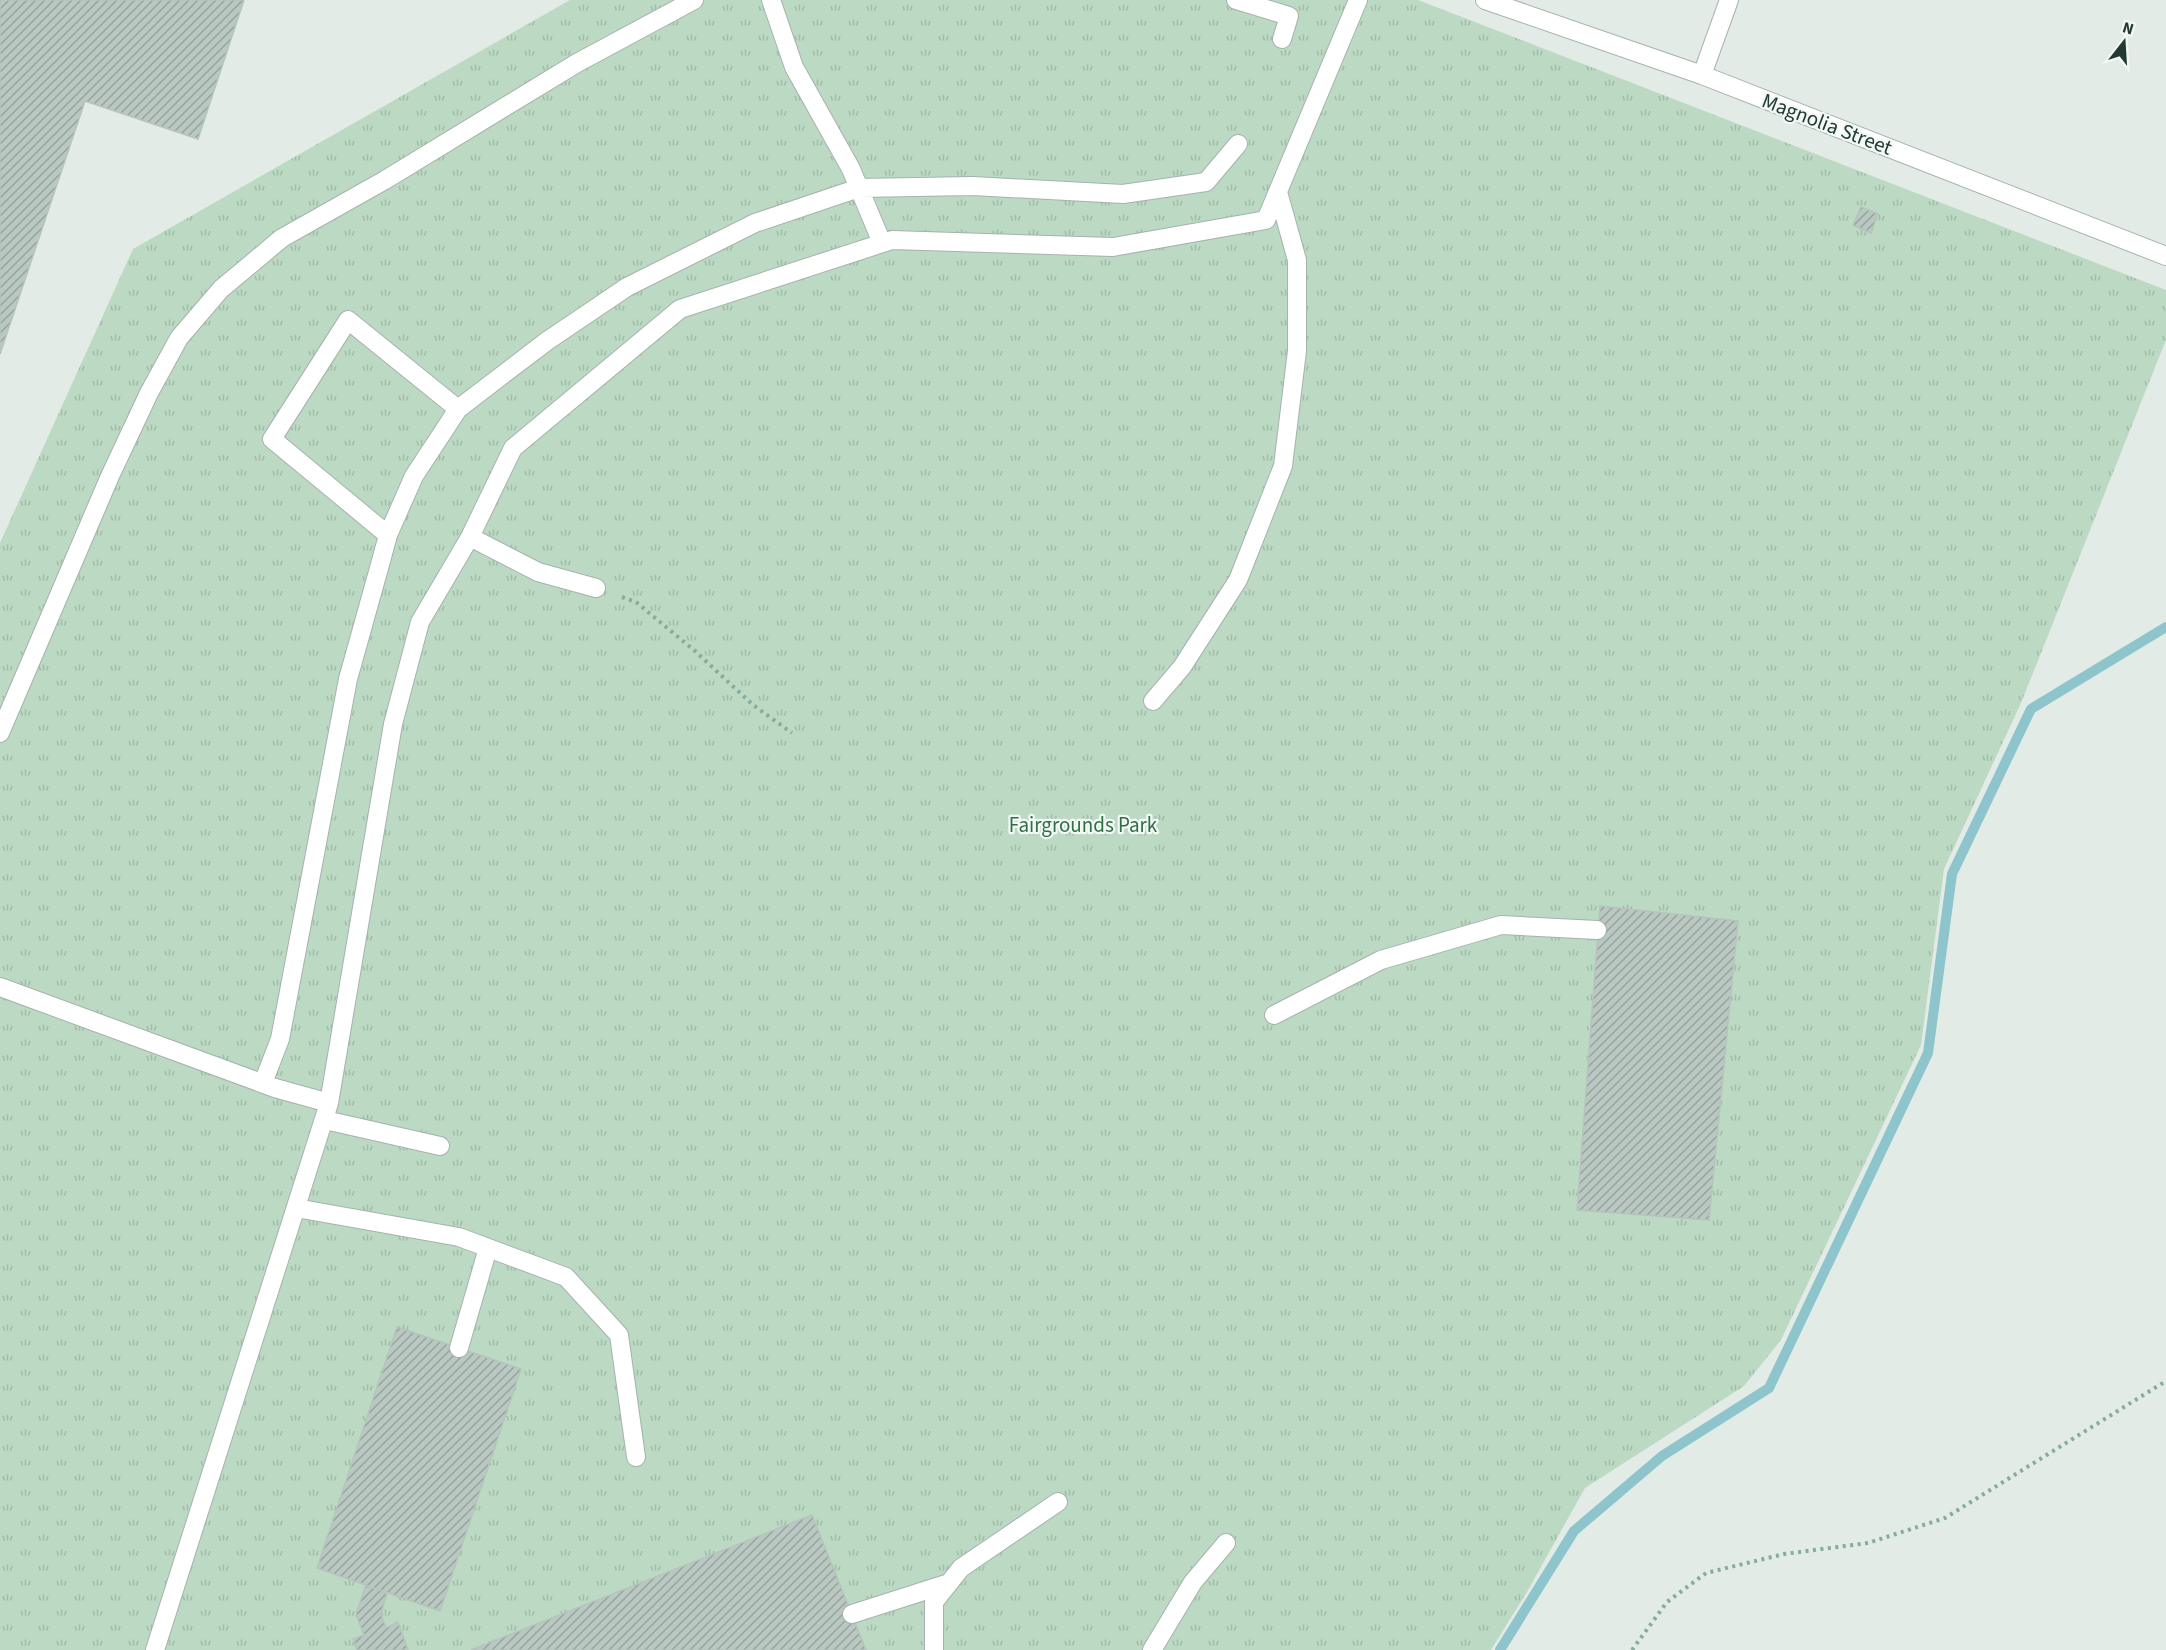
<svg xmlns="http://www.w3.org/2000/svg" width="2166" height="1650" viewBox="0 0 2166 1650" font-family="'Source Sans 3',sans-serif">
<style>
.park{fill:url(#park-tufts)}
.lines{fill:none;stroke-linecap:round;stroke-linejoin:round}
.stream{stroke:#8ec5cc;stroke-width:10}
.building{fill:url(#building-hatch);stroke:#b5c4bd;stroke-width:1.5}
.lane-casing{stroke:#a5b2ad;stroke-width:20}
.street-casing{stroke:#a5b2ad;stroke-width:20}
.path{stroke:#85ac9e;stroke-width:4;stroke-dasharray:3 4.5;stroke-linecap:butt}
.lane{stroke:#fff;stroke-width:18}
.street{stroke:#fff;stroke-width:18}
.labels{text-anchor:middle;stroke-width:4.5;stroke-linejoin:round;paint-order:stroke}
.street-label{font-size:21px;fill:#233a33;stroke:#f2f8f5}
.park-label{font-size:21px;fill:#316e46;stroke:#f2f8f5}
</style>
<defs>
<pattern id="park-tufts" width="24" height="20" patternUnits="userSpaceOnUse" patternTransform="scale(1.5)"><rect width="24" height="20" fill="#bcdac3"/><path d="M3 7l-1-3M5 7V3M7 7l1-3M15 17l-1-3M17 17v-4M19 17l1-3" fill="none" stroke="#a1bca8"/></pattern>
<pattern id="building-hatch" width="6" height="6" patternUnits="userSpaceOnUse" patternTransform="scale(1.5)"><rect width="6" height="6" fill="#bac8c2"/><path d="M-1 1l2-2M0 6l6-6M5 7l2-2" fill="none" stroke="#97a39e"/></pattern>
</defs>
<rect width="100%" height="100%" fill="#e2ebe6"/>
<!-- park -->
<path class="park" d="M570,0H1418L2166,290V340L2021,703L1944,869L1921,1045L1781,1340L1744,1386L1585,1488L1527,1592L1491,1650H0V543L133,249Z"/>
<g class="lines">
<!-- stream -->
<path class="stream" d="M1500,1650L1574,1531L1662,1456L1769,1388L1928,1053L1952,874L2031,709L2166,627"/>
</g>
<!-- building -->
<path class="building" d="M0,0H244L198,139L85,101L0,354Z
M1861,207L1878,214L1871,233L1853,225Z
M1600,906L1738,921L1709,1220L1577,1210Z
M397,1327L521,1369L440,1611L317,1568Z
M812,1515L866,1650H471Z
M366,1585L387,1593L381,1614L386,1628L398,1622L408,1650H357L353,1639L364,1635L356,1614Z"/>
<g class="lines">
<!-- lane casing -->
<g class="lane-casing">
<path id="lane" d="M771,0L794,67L851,169L882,243
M1236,0L1289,16L1282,39
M388,535L272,439L348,320L458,409
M470,537L538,572L596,588
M1153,701L1182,667L1238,580L1283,466L1297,351V260L1278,192
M0,733L110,476L149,393L179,338L221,289L282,238L385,180L577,63L694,0
M0,987L275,1088L329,1103
M1274,1015L1381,960L1501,925L1597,930
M263,1083L280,1039L348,679L381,561L388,535L414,476L458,409L547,341L627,287L755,223L859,188L973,186L1123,194L1206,182L1238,144
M325,1120L440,1146
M296,1208L459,1237L566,1277L619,1335L636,1457
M459,1348L488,1248
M852,1614L949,1583
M155,1650L329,1103L393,724L420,622L470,537L513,448L680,309L892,240L1113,247L1266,220L1358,0
M934,1650V1602L961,1568L1058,1502
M1152,1650L1193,1582L1226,1543"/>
</g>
<!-- street casing -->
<g class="street-casing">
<path id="street" d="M1485,0L1702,75L2166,256
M1702,75L1729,0"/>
</g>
<!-- path -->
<path class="path" d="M622,597L636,602L695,651L753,705L792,733
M1632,1650L1667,1602L1706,1573L1784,1554L1868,1543L1945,1518L2166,1381"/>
<!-- lane -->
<use href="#lane" class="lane"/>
<!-- street -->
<use href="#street" class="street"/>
</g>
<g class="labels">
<!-- street labels -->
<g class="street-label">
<text transform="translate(1827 124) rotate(21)" y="7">Magnolia Street</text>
</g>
<!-- park labels -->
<g class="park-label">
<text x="1083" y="832">Fairgrounds Park</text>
</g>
</g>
<!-- north arrow -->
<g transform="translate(2124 42) rotate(17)" stroke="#f2f8f5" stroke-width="4.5" paint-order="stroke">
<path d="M0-4.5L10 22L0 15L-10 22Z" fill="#233a33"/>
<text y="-9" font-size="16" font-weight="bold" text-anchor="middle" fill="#233a33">N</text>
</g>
</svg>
